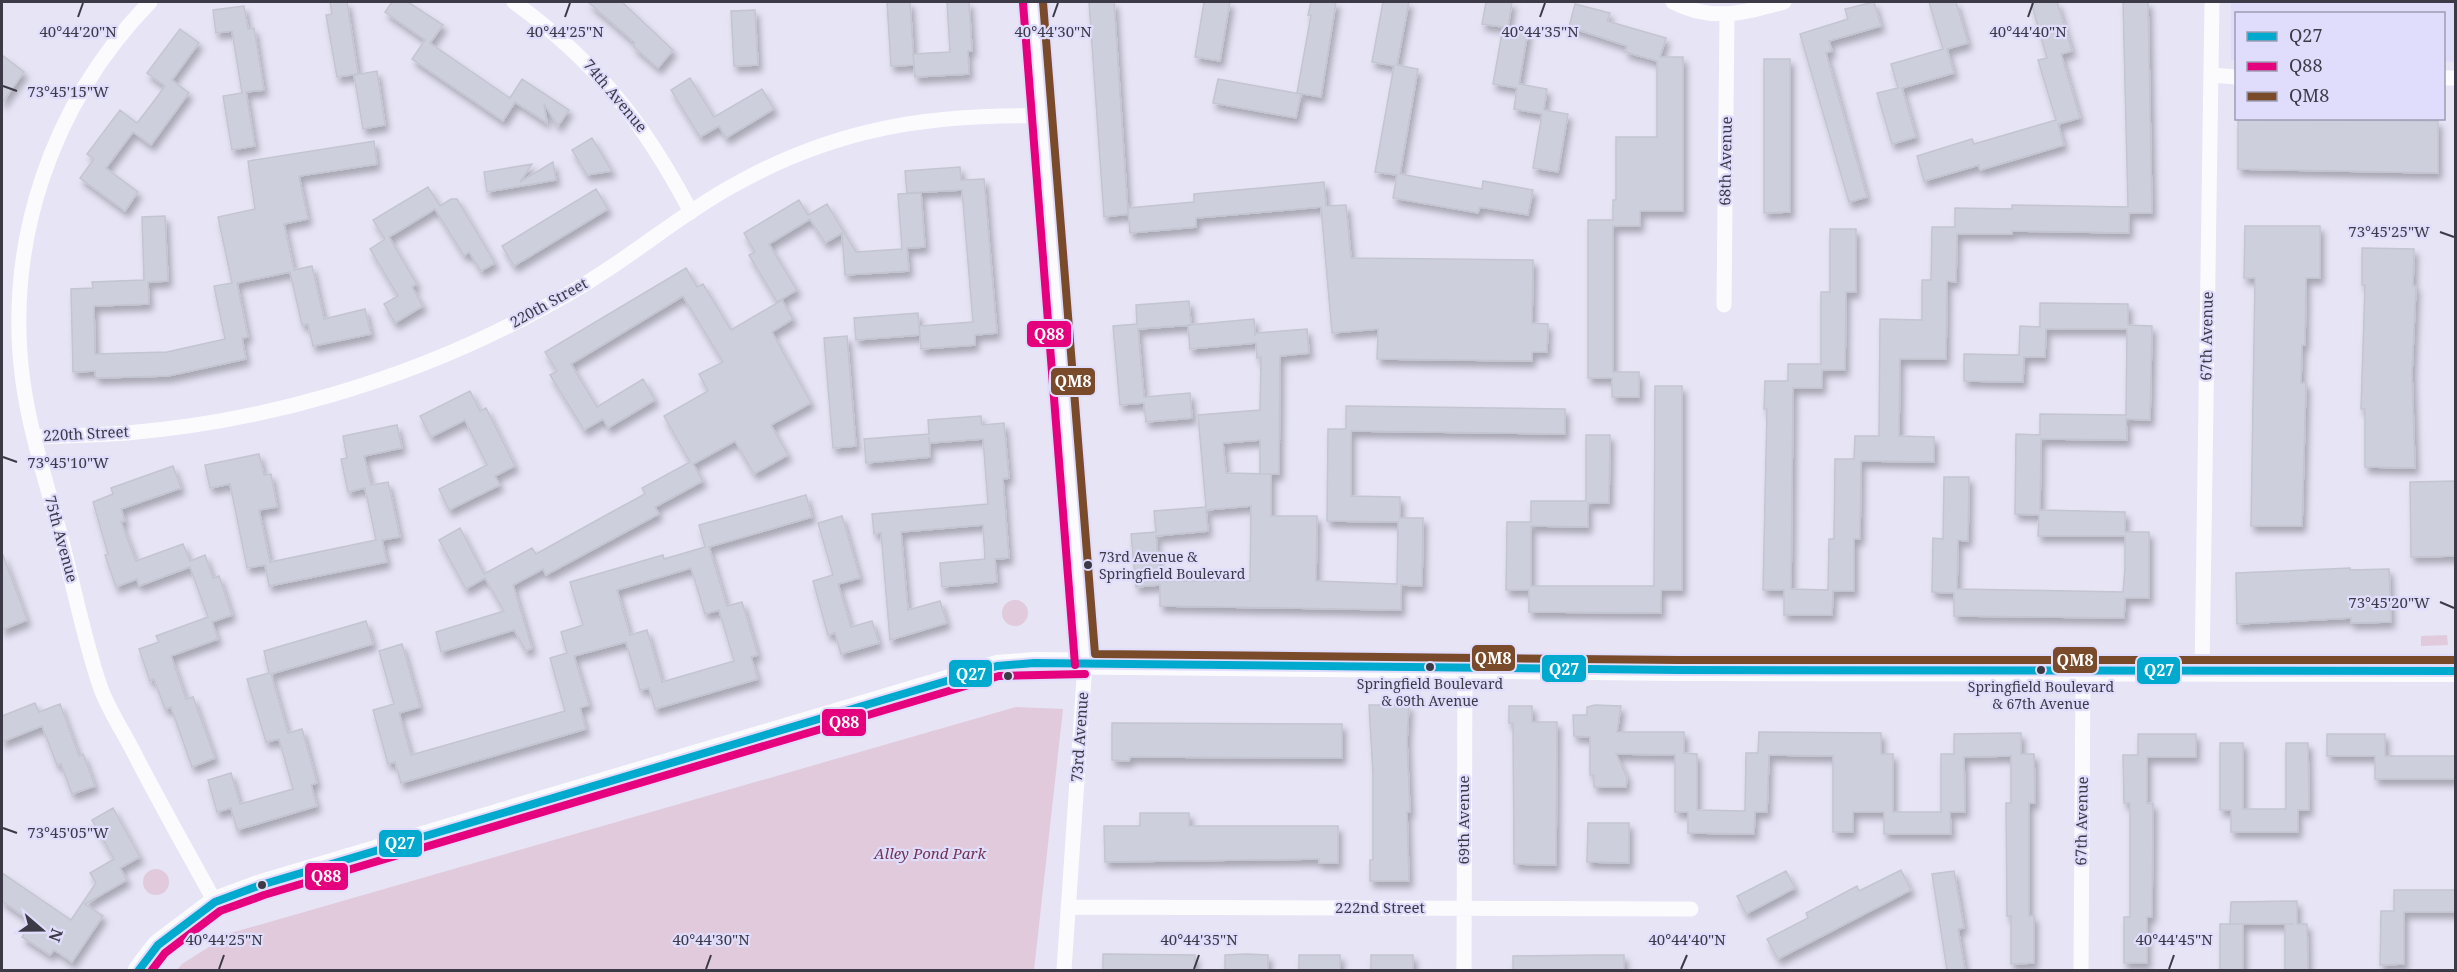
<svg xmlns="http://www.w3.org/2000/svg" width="2457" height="972" viewBox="0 0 2457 972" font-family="'Noto Serif',serif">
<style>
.built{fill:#dedcf8}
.green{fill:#e0cadb}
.building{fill:#cdd0dc;stroke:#c3c5d1;stroke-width:1.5;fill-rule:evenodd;filter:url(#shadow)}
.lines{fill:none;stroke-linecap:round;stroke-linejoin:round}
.street{stroke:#fbfbfe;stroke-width:15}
.secondary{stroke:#fbfbfe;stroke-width:22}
.bus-1-casing{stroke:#e0ddfc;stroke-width:12}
.bus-2-casing{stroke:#e0ddfc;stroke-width:12}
.bus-3-casing{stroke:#e0ddfc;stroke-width:12}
.bus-1{stroke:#00a9ce;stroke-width:8}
.bus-2{stroke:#e5007d;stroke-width:8}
.bus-3{stroke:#7a4b2a;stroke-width:8}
.ticks{fill:none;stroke:#3c3a47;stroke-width:2}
.bus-dot{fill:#3c3a47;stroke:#e0ddfc;stroke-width:2}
.labels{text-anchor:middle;stroke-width:4.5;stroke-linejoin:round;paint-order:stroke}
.bus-label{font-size:14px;fill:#3c3a47;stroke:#e0ddfc}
.street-label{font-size:15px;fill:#3c3a47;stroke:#e0ddfc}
.park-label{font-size:15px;font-style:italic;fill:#723252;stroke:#e0ddfc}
.ticks-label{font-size:15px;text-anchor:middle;fill:#3c3a47;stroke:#e0ddfc;stroke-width:4.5;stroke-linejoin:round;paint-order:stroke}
.line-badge{stroke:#e0ddfc;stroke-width:2}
.badge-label{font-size:16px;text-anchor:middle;font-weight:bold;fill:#fff}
</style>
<defs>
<filter id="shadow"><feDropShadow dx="3.5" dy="6" stdDeviation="3" flood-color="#0004"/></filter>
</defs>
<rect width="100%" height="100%" fill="#e6e4f5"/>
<!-- built -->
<path class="built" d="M2231,2H2455V62L2444,61V14H2236V60H2231Z"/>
<!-- green -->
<path class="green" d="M1002 613a13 13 0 1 1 26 0a13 13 0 1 1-26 0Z
M2447,635L2448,645L2421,646V636Z
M1016,707L1063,709L1034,970H177L182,964L231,933Z
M143 882a13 13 0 1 1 26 0a13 13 0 1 1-26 0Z"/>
<!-- building -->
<path class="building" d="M330,2H347L358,74L337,77L326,15L332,14Z
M392,2H408L443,25L430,43L510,98L522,79L569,110L558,126L544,104L547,123L515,102L503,121L412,59L425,40L385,12Z
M588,2H622L673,50L658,68L633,46L635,43Z
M887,2H910L914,65L891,66Z
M947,2H969L972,51H968L969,74L915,77L913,54L950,52Z
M1089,2H1114L1128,214L1104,217Z
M1204,2H1230L1220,61L1195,57Z
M1311,2H1336L1321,97L1297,93L1311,15H1308Z
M1383,2H1409L1397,65L1418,69L1400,174L1482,189L1483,181L1533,190L1528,215L1480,207L1478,213L1393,198L1397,175L1375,172L1394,66L1372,62Z
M1486,2H1512L1508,27L1528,31L1519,84L1547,89L1544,110L1568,114L1558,172L1533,168L1542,114L1514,109L1517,88L1493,84L1503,27L1482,24Z
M1874,2L1881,26L1829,41L1832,51L1826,53L1867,197L1849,202L1800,34L1848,19L1845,9Z
M1929,2H1956L1968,43L1947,49L1954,73L1902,88L1916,137L1892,144L1877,93L1898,88L1891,64L1943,49Z
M2031,2H2057L2072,51L2061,54L2080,118L2058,124L2064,145L1980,170L1979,165L1924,181L1917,156L1972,139L1974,144L2056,120L2038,60L2047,58Z
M2123,2H2148L2152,213H2129V233L2012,231V234H1957L1956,282L1947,281L1946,359H1900L1899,436L1934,437V462L1861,461L1860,539H1854V591H1833L1832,615H1784V590H1763L1767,409H1764L1765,381H1788V364H1821V292H1830V229H1856V292H1846L1845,370H1822V388H1793L1791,589L1828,590L1829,539H1834L1835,459H1854L1855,436H1879L1880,319L1922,320V280H1931L1932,227H1955V208L2012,209V205L2128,207Z
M1575,4L1610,13L1607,21L1666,38L1660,57H1683V211H1640V226H1613V372H1639V397H1612V378H1588V220H1613V200H1616V137H1657V61L1625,52L1627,46L1569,27Z
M244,6L248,29L254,28L264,90L246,92L255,146L232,150L223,96L242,93L232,31L216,33L213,10Z
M755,10L758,65L734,66L731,11Z
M180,29L199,43L172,80L189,93L151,145L133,132L106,168L138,192L125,211L80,178L94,159L87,154L120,110L137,123L151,105L165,86L147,73Z
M2,55L24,72L2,103Z
M1764,59H1790V212L1764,213Z
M377,71L385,125L363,129L354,75Z
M690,78L714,117L762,89L774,109L726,138L719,126L700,137L671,90Z
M1218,79L1301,94L1296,118L1213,103Z
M2238,119L2438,121V173L2238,169Z
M592,138L612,171L587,175L572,150Z
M374,141L377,164L299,176L308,219L284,224L294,270L312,266L324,319L365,309L371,334L313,346L308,324L302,325L290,272L237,283L248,337L242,338L246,359L168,376L96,378L95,371L73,372L71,289L93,288L92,282L144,280L142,217L165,216L168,281L148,282L149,304L94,306L95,354L167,352L225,339L214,286L232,283L218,217L255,209L248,161Z
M553,162L556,180L487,192L484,172L532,164L520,182Z
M960,167L961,180L984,179L997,333L975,335V345L921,349L919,326L973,322L962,190L907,193L905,171Z
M1324,182L1326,206L1346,205L1351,258L1533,260L1532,323L1548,324L1547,352H1532V361L1377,359L1378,329L1332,333L1321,207L1196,218V227L1130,233L1128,208L1194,202V194Z
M428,187L440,206L451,199H457L495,263L481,271L469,252L464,256L435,209L389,237L417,284L412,287L423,306L395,323L384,304L398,296L370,249L385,239L373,220Z
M596,189L608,209L514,266L502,246Z
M921,193L925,247L907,248L909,271L845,275L842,233L825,243L810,219L769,244L797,290L777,302L749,255L755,252L744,233L799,200L808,215L827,204L856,252L902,249L898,194Z
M2245,226H2320V278H2306L2305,345H2302L2301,383H2306L2302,526H2251L2255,278H2244Z
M2362,248L2414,249L2413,286H2416L2412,373L2415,468L2365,467V409H2361L2365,285H2362Z
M686,268L697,287L703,284L731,330L782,300L793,319L772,332L811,403L771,425L788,455L754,474L735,441L693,464L703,481L655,507L659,514L546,575L543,569L513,585L532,648L526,651L514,630L441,652L436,632L504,611L485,578L466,589L439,540L460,528L484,574L532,548L536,554L610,513L645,494L642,488L690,462L664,416L708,391L699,374L723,362L683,296L571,364L597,407L643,379L655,400L608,428L603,419L584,430L550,375L557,371L545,352Z
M1189,301L1191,325L1138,329L1144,397L1190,393L1192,418L1146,422L1144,403L1120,405L1113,326L1137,324L1136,305Z
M2040,303L2128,304V325L2152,326L2150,420L2126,419L2127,440L2041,439L2040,510L2125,512V532H2149V598H2125L2124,618L1954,616V593L1932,592L1933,538L1943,539L1944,477H1969L1968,541L1958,540L1957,589L2123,592L2125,568V536H2038L2039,515L2015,514L2016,434L2040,435V414L2126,415L2127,329H2046L2045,357H2024L2023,382L1964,381V354L2019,355L2020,326L2040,327Z
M918,313L920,335L856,340L854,318Z
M1254,319L1255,336V333L1307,329L1309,353L1280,356L1279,474H1260V440L1223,443L1226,473L1271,474V516H1317L1316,581L1397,584L1398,522L1327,521L1328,429H1346V406L1565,409V434L1351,431V496L1400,497V518H1423L1422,586L1401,585V610L1160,606V585L1136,587L1131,534L1156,532L1154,511L1206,507L1198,415L1260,410L1261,357L1257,358L1256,343L1190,349L1188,325ZM1251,506L1250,581H1160L1156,536L1208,531L1206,510Z
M847,336L856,446L833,448L824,338Z
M1655,386H1682V590H1661V613L1529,612V590H1506L1507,522H1531V501H1586V435H1610L1609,503H1588V527L1531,526V586H1654Z
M470,391L480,411L486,408L515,466L495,476L500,485L449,510L439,489L487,465L465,420L431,437L420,416Z
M981,416L982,425L1004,423L1009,478L1003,479L1009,558L995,559L997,582L942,587L940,563L985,559L983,525L901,532L908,610L940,601L947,623L890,640L881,533L874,534L872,514L988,504L983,439L930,443L929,437L930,457L866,463L864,439L929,434L928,420Z
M397,425L402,448L364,456L371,485L388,482L400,537L382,540L387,562L269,586L265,565L247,568L230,484L210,488L205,465L259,454L264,475L271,474L277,507L259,510L270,562L376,540L365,488L348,492L341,459L347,458L343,436Z
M173,466L181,488L121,509L125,521L121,522L136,561L183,544L190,561L205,555L213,578L219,576L232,615L212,622L218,639L171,656L186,699L193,697L215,758L192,767L171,707L165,709L154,679L150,681L139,649L159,642L156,636L208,617L190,567L139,586L137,579L116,587L105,555L108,554L93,502L113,494L111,488Z
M2456,481V556L2411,557L2410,482Z
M806,495L812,517L709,547L727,606L742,602L758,655L751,657L758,679L655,709L649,688L640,690L626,642L574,656L589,705L580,708L586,729L401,783L395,762L388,764L373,710L394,704L379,651L402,644L420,707L399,713L411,755L565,711L550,658L567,653L561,632L583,625L570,582L663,555L664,559L705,547L699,525ZM691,568L705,614L719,610L734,661L662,682L647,630L630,635L617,590Z
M842,516L860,578L838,584L851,627L872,621L879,643L841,654L835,633L828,635L813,581L833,575L818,523Z
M3,555L27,620L2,630V556Z
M2350,568V570L2389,569L2391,622L2351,623V618L2237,624L2236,573Z
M366,621L373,644L271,674L288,733L302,729L317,783L311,785L317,806L237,830L231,808L217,812L208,780L231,773L240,804L293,789L279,739L266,742L247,679L269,673L264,651Z
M35,703L39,712L60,704L79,756L83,754L95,786L72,794L61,764L57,765L42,726L2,742V716Z
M1369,705H1409L1407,741L1410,812H1407L1409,881H1370V860H1373V774Z
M1595,705L1621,706L1617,732H1684V753L1697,754V810L1745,811L1746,753H1758L1759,732L1881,733V754H1893V812H1941V754H1954V734L2021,733V754H2034L2035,803H2029V916H2034V963L2011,964V916H2007L2006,803H2011V756L1964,757L1965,812H1950L1951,834H1884V812H1853V832H1833V756L1769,755L1767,812H1755L1754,834L1688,833V812H1675V755L1616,754L1627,777L1626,787H1594V775H1590V737L1574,736L1573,715H1587V707Z
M1509,706H1532V722H1557L1556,865L1514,864L1513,723H1509Z
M1112,723L1342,724V758L1130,757L1129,761L1112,760Z
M2138,734H2196V757H2147V803L2153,804L2152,917H2147V963H2124V917H2130V803H2124L2123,755H2138Z
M2327,734H2385V756H2456V779H2375V756H2327Z
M2220,743H2243V809H2286V743H2308L2309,810H2298V832H2231V810H2220Z
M113,808L140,857L120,868L127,880L85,904L103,916L72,962L54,950L50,955L22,937L32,922L2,901V873L71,920L96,883L90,873L114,859L92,820Z
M1140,813H1189V826H1338V863H1319V859L1105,862L1104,826H1140Z
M1588,823H1629V863L1587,862Z
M1901,870L1911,890L1778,959L1767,939L1808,918L1806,913L1857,886L1859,891Z
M1786,871L1795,888L1746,914L1737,896Z
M1954,871L1964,928L1958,929L1965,970H1947L1932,874Z
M2394,890H2456V912H2404V964L2380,965L2381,911H2394Z
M2297,901V924H2307L2308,970H2285V924H2294H2230L2231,902Z
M2220,924H2243V970H2220Z
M1103,954L1195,955V970H1103Z
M1246,954L1268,955V970H1225V955Z
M1299,955H1340V970H1299Z
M1371,955H1413V970H1371Z
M1603,955H1624V970H1513V956Z"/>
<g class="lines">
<!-- street -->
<path class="street" d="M150,2C52,103 4,242 23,382C30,432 46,481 59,530C73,582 83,636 100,686C107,707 121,728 131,747C158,800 187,851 215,902
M514,2C597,63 643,121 691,212
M1673,2C1712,22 1744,13 1784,2
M2211,75L2236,77
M2444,78H2456
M1724,305L1727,16
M35,437C65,436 96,435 127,433C263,422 403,381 524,318C549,305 575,291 599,275C645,246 686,211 734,185C834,129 927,114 1040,116
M2202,671L2212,2
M1068,907L1691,909
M1064,970L1085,664
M1464,970L1465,669
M2081,970L2083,672"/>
<!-- secondary -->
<path class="secondary" d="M1033,2C1047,222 1069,443 1085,664
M139,970L158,945L215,902L261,885L997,666L1034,663L1679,670L2456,671"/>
<!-- bus-1 casing -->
<g class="bus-1-casing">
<path id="bus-1" d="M139,970L158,945L215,902L261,885L997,666L1034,663L1679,670L2456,671"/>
</g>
<!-- bus-2 casing -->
<g class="bus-2-casing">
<path id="bus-2" d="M1023,3L1075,665
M152,970L165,953L220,911L264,895L999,676L1085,674"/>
</g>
<!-- bus-3 casing -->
<g class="bus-3-casing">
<path id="bus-3" d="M1043,2L1095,654L1679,660H2456"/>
</g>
<!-- bus-1 -->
<use href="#bus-1" class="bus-1"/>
<!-- bus-2 -->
<use href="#bus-2" class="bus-2"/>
<!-- bus-3 -->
<use href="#bus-3" class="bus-3"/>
</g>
<!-- ticks -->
<path class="ticks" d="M78,17L83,3M565,17L570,3M1053,17L1058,3M1540,17L1545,3M2028,17L2033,3M3,86L17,91M2440,232L2454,237M3,457L17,462M2440,602L2454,608M3,828L17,833M219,969L224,955M706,969L711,955M1194,969L1199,955M1681,969L1687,955M2169,969L2174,955"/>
<!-- markers -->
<g class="bus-dot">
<circle cx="1088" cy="565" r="5"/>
<circle cx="1430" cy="667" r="5"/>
<circle cx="2041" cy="670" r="5"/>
<circle cx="1008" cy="676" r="5"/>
<circle cx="262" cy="885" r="5"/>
</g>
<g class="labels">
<!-- bus labels -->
<g class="bus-label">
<text x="1099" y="562" text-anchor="start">73rd Avenue &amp;<tspan x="1099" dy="17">Springfield Boulevard</tspan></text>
<text x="1430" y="689">Springfield Boulevard<tspan x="1430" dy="17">&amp; 69th Avenue</tspan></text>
<text x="2041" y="692">Springfield Boulevard<tspan x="2041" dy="17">&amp; 67th Avenue</tspan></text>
</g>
<!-- street labels -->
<g class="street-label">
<text transform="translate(615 96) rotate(50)" y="5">74th Avenue</text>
<text transform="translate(1726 161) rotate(-89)" y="5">68th Avenue</text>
<text transform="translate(549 303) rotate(-29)" y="5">220th Street</text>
<text transform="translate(2207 336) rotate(-89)" y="5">67th Avenue</text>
<text transform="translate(86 434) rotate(-3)" y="5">220th Street</text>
<text transform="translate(61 539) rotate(75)" y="5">75th Avenue</text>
<text transform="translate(1080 737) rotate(-86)" y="5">73rd Avenue</text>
<text transform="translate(1464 820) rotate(-90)" y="5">69th Avenue</text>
<text transform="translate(2082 821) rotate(-89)" y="5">67th Avenue</text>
<text x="1380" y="913">222nd Street</text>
</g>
<!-- park labels -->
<g class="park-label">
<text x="930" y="859">Alley Pond Park</text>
</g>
</g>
<g class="ticks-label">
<text x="78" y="37">40°44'20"N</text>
<text x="565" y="37">40°44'25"N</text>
<text x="1053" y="37">40°44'30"N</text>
<text x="1540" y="37">40°44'35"N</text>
<text x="2028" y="37">40°44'40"N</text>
<text x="68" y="97">73°45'15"W</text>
<text x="2389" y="237">73°45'25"W</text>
<text x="68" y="468">73°45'10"W</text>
<text x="2389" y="608">73°45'20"W</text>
<text x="68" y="838">73°45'05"W</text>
<text x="224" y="945">40°44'25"N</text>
<text x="711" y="945">40°44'30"N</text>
<text x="1199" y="945">40°44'35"N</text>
<text x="1687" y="945">40°44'40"N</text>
<text x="2174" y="945">40°44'45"N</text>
</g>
<g class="line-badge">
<rect x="1026" y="320" width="46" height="28" rx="6" fill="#e5007d"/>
<rect x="1050" y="367" width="46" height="29" rx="6" fill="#7a4b2a"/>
<rect x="1471" y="644" width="45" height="28" rx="6" fill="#7a4b2a"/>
<rect x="2052" y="646" width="46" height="28" rx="6" fill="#7a4b2a"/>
<rect x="1541" y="654" width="46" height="29" rx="6" fill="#00a9ce"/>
<rect x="2136" y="656" width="45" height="29" rx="6" fill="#00a9ce"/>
<rect x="948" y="659" width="45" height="29" rx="6" fill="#00a9ce"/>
<rect x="821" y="708" width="46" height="29" rx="6" fill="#e5007d"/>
<rect x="378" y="829" width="45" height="29" rx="6" fill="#00a9ce"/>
<rect x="304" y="862" width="45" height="29" rx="6" fill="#e5007d"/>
</g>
<g class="badge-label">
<text x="1049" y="340">Q88</text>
<text x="1073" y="387">QM8</text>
<text x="1493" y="664">QM8</text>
<text x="2075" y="666">QM8</text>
<text x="1564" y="675">Q27</text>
<text x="2159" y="676">Q27</text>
<text x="971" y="680">Q27</text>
<text x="844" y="728">Q88</text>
<text x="400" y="849">Q27</text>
<text x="326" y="882">Q88</text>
</g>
<!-- border -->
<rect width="2457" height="972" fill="none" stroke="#3c3a47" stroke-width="6"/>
<!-- legend -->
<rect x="2235" y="12" width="210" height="108" fill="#e0ddfc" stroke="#9e9cb4" stroke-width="1.5"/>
<rect x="2247" y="32" width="30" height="9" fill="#00a9ce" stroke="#9e9cb4" stroke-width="1.5"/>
<text x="2289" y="42" font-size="18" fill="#3c3a47">Q27</text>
<rect x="2247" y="62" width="30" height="9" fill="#e5007d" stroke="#9e9cb4" stroke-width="1.5"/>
<text x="2289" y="72" font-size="18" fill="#3c3a47">Q88</text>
<rect x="2247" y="92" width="30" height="9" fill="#7a4b2a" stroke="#9e9cb4" stroke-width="1.5"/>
<text x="2289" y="102" font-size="18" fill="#3c3a47">QM8</text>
<!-- north arrow -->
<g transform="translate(42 930) rotate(110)" stroke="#e0ddfc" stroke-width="4.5" paint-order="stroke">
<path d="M0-4.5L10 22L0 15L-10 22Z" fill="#3c3a47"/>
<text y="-9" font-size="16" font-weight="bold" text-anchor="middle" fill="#3c3a47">N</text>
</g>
</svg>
